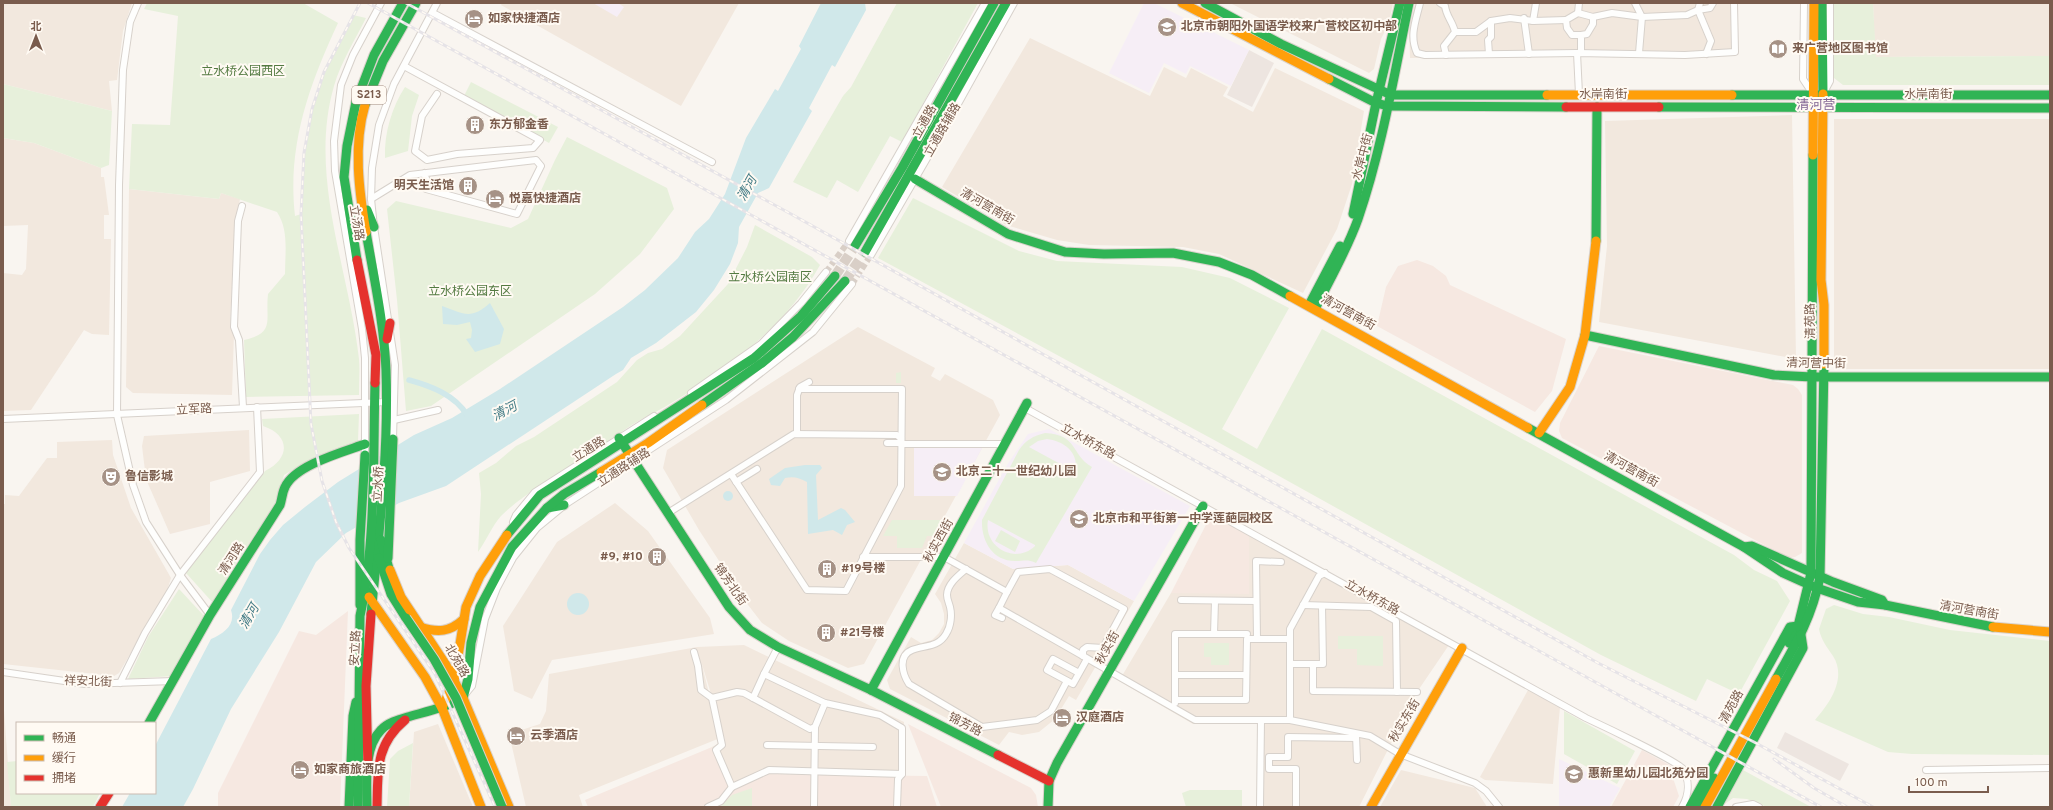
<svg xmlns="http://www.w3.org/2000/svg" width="2053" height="810" viewBox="0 0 2053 810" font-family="Overpass,'Noto Sans SC',sans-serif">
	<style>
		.residential { fill: #f2e8de }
		.commercial { fill: #f6e8e1 }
		.industrial { fill: #ede5e0 }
		.education { fill: #f6eef6 }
		.green { fill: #e7f0db; fill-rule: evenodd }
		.water { fill: #d0e8ea }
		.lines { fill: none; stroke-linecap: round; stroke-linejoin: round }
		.canal { stroke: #d0e8ea; stroke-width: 5.5 }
		.street-tunnel { stroke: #d9cfc7; stroke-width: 6; stroke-dasharray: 6 3; stroke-linecap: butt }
		.primary-tunnel { stroke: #d9cfc7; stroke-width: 10; stroke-dasharray: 10 5; stroke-linecap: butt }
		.street-casing { stroke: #d7d1cb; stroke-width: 8 }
		.fast-casing { stroke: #d9d2cb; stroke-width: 11 }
		.slow-casing { stroke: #d9d2cb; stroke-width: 11 }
		.jam-casing { stroke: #d9d2cb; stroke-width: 11 }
		.street { stroke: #fefefd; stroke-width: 6 }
		.fast { stroke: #30b455; stroke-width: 9 }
		.slow { stroke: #ff9f0a; stroke-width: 9 }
		.jam { stroke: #e5322d; stroke-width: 9 }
		.rail-casing { stroke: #e6e3e7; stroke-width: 3 }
		.rail { stroke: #fffaf3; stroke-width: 1.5; stroke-dasharray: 4.5; stroke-linecap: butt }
		.fast-bridge-casing { stroke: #dad1cc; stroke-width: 11; stroke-linecap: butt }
		.fast-bridge { stroke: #30b455; stroke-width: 9 }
		.labels { text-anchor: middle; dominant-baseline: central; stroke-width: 4; stroke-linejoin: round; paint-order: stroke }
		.shield { fill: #fffaf3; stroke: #a28b7f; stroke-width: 1 }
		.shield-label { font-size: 11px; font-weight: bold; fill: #7a5c4d }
		.poi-label { font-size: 12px; font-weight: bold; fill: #7a5c4d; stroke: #fffaf3; text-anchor: start }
		.park-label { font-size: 12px; fill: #537a41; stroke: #fffaf3 }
		.street-label { font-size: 12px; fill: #7a5c4d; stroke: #fffaf3 }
		.neighbourhood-label { font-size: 13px; fill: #846695; stroke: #fffaf3 }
		.water-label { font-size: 13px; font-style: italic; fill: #437c86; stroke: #fffaf3 }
	</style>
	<rect width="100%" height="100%" fill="#f9f5f0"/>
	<!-- residential -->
	<g class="residential">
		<path d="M3,3H132L123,31L117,80L109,81L112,111L3,84Z"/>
		<path d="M502,3H739L681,106L501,5Z"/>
		<path d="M1230,3H1393L1389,23L1381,39L1374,69L1369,73Z"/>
		<path d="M1415,3H1734V55L1410,58L1409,30Z"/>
		<path d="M1873,3H2050V56L1875,57Z"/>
		<path d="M1030,38L1150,96L1164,67L1186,78L1191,68L1228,87L1223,96L1253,112L1275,68L1364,111L1352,184L1337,229L1303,293L1219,254L1183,247L1089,245L1057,240L1006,225L942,187Z"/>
		<path d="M1792,115L1796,359L1599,322L1607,246L1605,121Z"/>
		<rect x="1834" y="119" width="216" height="250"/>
		<path d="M3,138L34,143L101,168V177H104L109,215H104V239H111L109,335L92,334L84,330L31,410L3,411V273L22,275L26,269L28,225L3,226Z"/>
		<path d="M129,189L219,199L221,193L240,199L235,223L230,324L234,333L232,395L133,393L126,387Z"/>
		<path d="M858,327L935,368L931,376L940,381L945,374L993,400L1000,415L864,664L848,668L789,641L762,623L745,601L699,530L663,468L667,450Z"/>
		<path d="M249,430L250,471L210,482V524L170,534L146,479L142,446L144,436Z"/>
		<path d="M112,440L113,455L131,508L171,578L167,591L119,673L114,676L3,664V504H5V495L19,496L47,458H57V442Z"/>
		<path d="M615,503L648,531L710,618L714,634L552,660L532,699L514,691L503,626L557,542Z"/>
		<path d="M1249,535L1451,642L1417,692L1359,807H1258V724H1193L1119,681L1171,593H1249Z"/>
		<path d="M964,543L1013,569L1068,565L1134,601L1076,700L1069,696L1055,719L1039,732L1022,735L1009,732L999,745L890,689L887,680L911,637L921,643L932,640L939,633L944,624V614L941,603L935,594Z"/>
		<path d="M744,645L904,722L905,776L769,774L729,791L712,747L725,740L701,661L720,738L579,795L583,807H526L509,734L540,724L546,711L549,674L697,647Z"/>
		<path d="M1528,690L1560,707L1553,784L1485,780L1480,777Z"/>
		<path d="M3,696L11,806L8,807H3Z"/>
		<path d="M438,724L473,807H409L414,732Z"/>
		<path d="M1401,770L1475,788L1487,807H1380Z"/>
	</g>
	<!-- commercial -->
	<g class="commercial">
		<path d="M1417,260L1433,266L1446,276L1450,285L1566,339L1552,391L1535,412L1377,326L1386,287L1398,266Z"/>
		<path d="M1599,346L1793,385L1798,389L1802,395V553L1795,557L1789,558L1562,438L1559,431L1560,423Z"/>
		<path d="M1211,515L1249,535V594L1171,593Z"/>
		<path d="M348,611L340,807H218V793L299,631L316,635Z"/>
		<path d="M908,724L1031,788L1036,795L1038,807H941Z"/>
		<path d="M712,747L730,791L769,774L927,776L937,807H588L585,800Z"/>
		<path d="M1642,750L1675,768L1672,775L1679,796L1673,807H1611Z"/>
	</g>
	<!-- industrial -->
	<g class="industrial">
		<path d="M1249,50L1274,63L1252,107L1227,95Z"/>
		<path d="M1785,732L1849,764L1840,781L1777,748Z"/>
	</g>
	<!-- education -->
	<g class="education">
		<path d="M593,3H618L624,7L617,17Z"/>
		<path d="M1144,3H1154L1249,50L1231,86L1190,66L1186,74L1164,63L1149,93L1109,73Z"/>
		<path d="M1049,429L1190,506L1134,601L1068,565L1013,569L964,543L1007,465L1028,434Z"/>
		<path d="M914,448H982L957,496H914Z"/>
		<path d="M1559,759L1620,788L1609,807H1559Z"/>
	</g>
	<!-- green -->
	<g class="green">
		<path d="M147,3H303L338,23C309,85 287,146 295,216L301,214C302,194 302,173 304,153C309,103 328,59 353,15L366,18C355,40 341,62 334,86C308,176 349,269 359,359C360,370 359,383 359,395L246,397L244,340C276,333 265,320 268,294L285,274C285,253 289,230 277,212L221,193L219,199L129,189L132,124L170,125L178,16L144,9Z"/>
		<path d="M897,3H978L902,142L890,136L858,192L837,180L827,198L793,182L843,96L851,87Z"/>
		<path d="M1834,3H1873L1876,57L2050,56V85H1843L1834,78Z"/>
		<path d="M471,82L558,127L549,143L464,96Z"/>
		<path d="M3,84L112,111L109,165L101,168L34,143L3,138Z"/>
		<path d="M405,87L419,95L412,116L408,151L385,158C384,133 392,107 405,87Z"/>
		<path d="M567,137L667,188L674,209L640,254L595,294L431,406L406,411L397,300L387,209L396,201L511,228L528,219L555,160Z"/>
		<path d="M913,198L1019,251L1057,261L1182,267L1230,278L1289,308L1222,429L1257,449L1322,329L1734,555L1754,570L1777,581L1790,601L1739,694L1707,679L1696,701L1601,655L1216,441L878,258Z"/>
		<path d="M755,225L812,257L820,265C787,325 730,367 673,402C661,410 648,415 635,423C615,435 596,451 575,464C550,480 522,495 501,516C492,526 486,541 478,552L481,494L479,473L496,463L516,446L534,437L617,382L637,360L648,353L662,349L680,336L728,284L747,247Z"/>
		<path d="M901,372V383H896V373Z"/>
		<path d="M359,414L358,441L306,462L284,475L276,503L236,563L214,604L186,573L265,471C291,458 290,435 263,426L262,419Z"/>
		<path d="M1045,433C1079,435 1070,454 1092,467L1036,563C1028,559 1024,561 1015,561C992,561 981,540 982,520L1019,450C1026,440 1033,436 1045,433ZM1047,439C1064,441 1080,453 1075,472L1029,447L1038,441ZM988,520L1035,545V546C1015,565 983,547 988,520Z"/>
		<path d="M892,520H942L933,536H927L922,548H897V536H883Z"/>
		<path d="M1001,530L1020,541L1015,552L995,541Z"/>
		<path d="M179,589L205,617L173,676L128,679L148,637Z"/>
		<path d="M1834,605L1863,614L1889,617L1950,630L2050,641V755L1912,754L1888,752L1815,720C1830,703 1847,678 1833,656C1827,647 1821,640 1819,629L1826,609Z"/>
		<path d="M1338,636H1383V666L1357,665V649H1338Z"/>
		<path d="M1204,643H1229V665H1211V657H1204Z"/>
		<path d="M1564,711L1635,751L1617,784L1564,754Z"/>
		<path d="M413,743L409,807H387L390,759L398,751Z"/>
		<path d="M17,761V793H100L93,807H8L11,806L7,762Z"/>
		<path d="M1743,770L1811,807H1767L1747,799L1733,798L1721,807Z"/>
		<path d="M752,788V807H720L732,795Z"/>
		<path d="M1190,790H1242V807H1186L1182,793Z"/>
	</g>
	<!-- water -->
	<g class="water">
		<path d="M821,3H865L866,10L835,67L832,65L809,108L812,111L769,188L758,193L739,227L738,243L730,264L714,290L696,312L656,343L631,358L623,370L616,374L446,486L399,503L346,533L316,562L279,632L231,709L193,789L183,807H122L130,793H155V746L211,639C224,633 236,625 231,610L260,554L270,540L283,525L305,507L338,482L414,435L452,418L500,389L623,307L645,290L678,258L695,232L709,219L725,194L746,138L775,89L778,91L801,49L799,46Z"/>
		<path d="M490,303L504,329L500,344L475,352L466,339L471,338L472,330L470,322L457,325L443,324L442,306C464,314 471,320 490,303Z"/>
		<path d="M805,465H820L822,468L816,475L818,520L841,508L845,510L855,522L847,525L842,535L833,530L808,534L807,482C799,478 794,476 785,478L780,486L771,485L769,479L785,468Z"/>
		<circle cx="728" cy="496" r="5"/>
		<circle cx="578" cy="604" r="11"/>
	</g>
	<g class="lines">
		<!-- canal -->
		<path class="canal" d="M409,380C431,386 455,395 467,415"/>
		<!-- street-tunnel -->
		<g class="street-tunnel">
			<path d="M826,272L849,241"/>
			<path d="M852,284L871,255"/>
		</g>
		<!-- primary-tunnel -->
		<g class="primary-tunnel">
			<path d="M835,276L855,246"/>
			<path d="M845,281L865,252"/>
		</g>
		<!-- street casing -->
		<g class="street-casing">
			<g id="street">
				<path d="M138,3L130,22L123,70L119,185L117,415L133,485L146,522L180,575L210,615"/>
				<path d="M1420,3C1416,20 1409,36 1417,53L1425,55L1577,53"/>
				<path d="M1440,3L1445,6C1446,16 1453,22 1455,32L1444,46L1446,55"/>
				<path d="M1579,3L1578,13L1593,17V24L1587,34L1581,35V53"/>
				<path d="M1635,3L1642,17L1639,53"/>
				<path d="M1700,3L1698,10L1711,41L1706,54"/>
				<path d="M1804,3L1803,79L1813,94"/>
				<path d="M433,13L712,162"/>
				<path d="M1578,13L1566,20L1567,28L1572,35H1581"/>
				<path d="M1593,17L1612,13L1642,17L1687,15L1698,10L1710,8L1713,3"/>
				<path d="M1524,18L1529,54"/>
				<path d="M1533,21L1536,3"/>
				<path d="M1455,32H1476L1491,21L1510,18L1533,21L1566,20"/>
				<path d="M1489,54L1488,40L1491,37V21"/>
				<path d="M404,66L540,140L533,148L457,154L427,160L415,151L422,116L437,94"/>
				<path d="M1579,94L1577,53L1685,55L1735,52L1734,3"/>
				<path d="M1823,94L1830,81V3"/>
				<path d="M371,199L410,175L536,160L541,166L517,214L426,189L427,181L424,173"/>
				<path d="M242,206L238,221L234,327L239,340L243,407"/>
				<path d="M849,241L985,3"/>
				<path d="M871,255L948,122L1014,3"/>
				<path d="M691,393L761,344L801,303L826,272"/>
				<path d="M1025,408L1586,718C1601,725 1677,761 1683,769C1690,781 1689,795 1682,807"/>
				<path d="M3,419L386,402"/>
				<path d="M394,420L438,410"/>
				<path d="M797,434V395L800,387L809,382"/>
				<path d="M393,439L395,365L374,227L371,199L372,168L379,125L394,84L437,3"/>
				<path d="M887,443H901"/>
				<path d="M901,444H1005"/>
				<path d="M365,455V358L362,329L335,171L334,141L341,85L353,55L381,3"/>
				<path d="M731,474L807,590L846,591L901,486L902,389H799"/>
				<path d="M736,482L757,469"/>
				<path d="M668,513L794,434L897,435L901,439"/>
				<path d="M513,522L516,515L535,492L654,416"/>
				<path d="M863,557H944L1007,592L999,608L1195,720H1290L1370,736L1400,754L1475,783L1486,791L1499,807"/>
				<path d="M966,569C959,575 947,584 947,595C947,599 949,603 950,607C952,615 951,626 946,634C938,648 924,645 912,650C897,656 903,675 909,684L982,727L1037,720L1051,711L1067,681"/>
				<path d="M1007,592L1018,572L1050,569L1124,609L1103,648L1087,647L1083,650V656"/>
				<path d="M1181,600L1256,601"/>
				<path d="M1303,605L1371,607L1396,621L1397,692"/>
				<path d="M999,608L995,615L1002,618"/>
				<path d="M1214,634L1215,601"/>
				<path d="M1257,639L1256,561L1281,562"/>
				<path d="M778,647L764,674L825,703L815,727L810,729L744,693L737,692L712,698L722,745L716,750L732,787L769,770L902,774"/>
				<path d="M694,652L698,666L701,690L712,698"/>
				<path d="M1290,664H1323L1322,606"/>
				<path d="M1313,664V691L1417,692"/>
				<path d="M3,672L85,684L173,681"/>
				<path d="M1079,673L1053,659L1047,670L1073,684L1087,659"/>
				<path d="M1175,675H1246"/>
				<path d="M120,683L145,633L180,575L260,472L257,407"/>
				<path d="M467,692L472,686L485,619L497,588L513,558L537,528L566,504L726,400L813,332L852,284"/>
				<path d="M753,698L764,674"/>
				<path d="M1175,700H1246L1247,639H1290"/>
				<path d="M825,703L880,715L902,728V774L898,779L897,807"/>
				<path d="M1175,703V634H1247"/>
				<path d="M1290,720V629L1319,576L1325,573"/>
				<path d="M1356,735L1357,760"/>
				<path d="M767,745L873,747"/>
				<path d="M1926,770L2050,768"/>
				<path d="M708,807L721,801L732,787"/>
				<path d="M814,807L815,727"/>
				<path d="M1260,807L1261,720"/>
				<path d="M1296,807V769H1269V757H1288V737L1356,738"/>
				<path d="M1736,807L1753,804L1759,807"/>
			</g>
		</g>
		<!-- fast casing -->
		<g class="fast-casing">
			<g id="fast">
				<path d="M1205,3L1281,44L1391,95H1547"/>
				<path d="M1822,3L1823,94"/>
				<path d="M1329,79L1376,103L1388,106L1566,107"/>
				<path d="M1732,95H2050"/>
				<path d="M365,105L383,61L416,3"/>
				<path d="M1659,107L2050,108"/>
				<path d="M915,179L1008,234L1065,252L1104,254L1173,253L1219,262L1252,275L1290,296"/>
				<path d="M367,210L374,227"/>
				<path d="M1353,214L1376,103L1400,3"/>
				<path d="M366,232C374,278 384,323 386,370C389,452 379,533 371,614"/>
				<path d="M1596,241L1597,107"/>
				<path d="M855,246L902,168L994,3"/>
				<path d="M865,252L1006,3"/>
				<path d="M357,260L344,177L347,146L356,102L374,55L403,3"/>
				<path d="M1309,305L1340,246"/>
				<path d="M1315,309C1330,279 1347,250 1358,219C1382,149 1394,75 1409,3"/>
				<path d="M1585,335L1774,375L1812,377H2050"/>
				<path d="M702,405L762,363L793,337L845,281"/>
				<path d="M1528,428L1744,547L1783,573L1814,587L1858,602L1885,605L1993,627"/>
				<path d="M619,438L729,607L750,630L778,647L871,690L998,755"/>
				<path d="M547,508L564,505"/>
				<path d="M507,535L540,495L754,358L801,316L835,276"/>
				<path d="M381,540L391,576"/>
				<path d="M1744,547L1752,546L1833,582L1882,600L1885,605"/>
				<path d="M379,558L391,594L406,618"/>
				<path d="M388,558L393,439"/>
				<path d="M360,605V540L365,455"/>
				<path d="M1789,643L1798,626L1811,573L1813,155"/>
				<path d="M1776,679C1796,644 1812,617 1820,577L1824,364"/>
				<path d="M871,690L1027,403"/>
				<path d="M149,723L210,615L280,505C282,499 282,493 285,487C295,465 343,452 365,444"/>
				<path d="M349,807L353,716L356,702"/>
				<path d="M358,807L360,616C376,542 373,458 375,383"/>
				<path d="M367,807C367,784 363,748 381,730C388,722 401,719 411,716C429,711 447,707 463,698L468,679L471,643L480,607L512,547L547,508L564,494L601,472"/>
				<path d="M1048,807L1049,781L1057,763L1203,506"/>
				<path d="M1690,807L1790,627L1798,626"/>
				<path d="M1698,807L1714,778"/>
				<path d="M1717,807L1803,648L1801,635"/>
			</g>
		</g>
		<!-- slow casing -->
		<g class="slow-casing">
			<g id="slow">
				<path d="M1182,3L1329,79"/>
				<path d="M1823,94L1821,280L1824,305V364"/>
				<path d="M1547,95H1732"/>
				<path d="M365,105C353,145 359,191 366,232"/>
				<path d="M1813,155L1814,3"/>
				<path d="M1290,296L1528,428"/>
				<path d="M1539,433L1570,387L1585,335L1596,241"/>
				<path d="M601,472L648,443L702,405"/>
				<path d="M390,570L401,597L446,665L463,698L509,807"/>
				<path d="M369,597L425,677L442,708L481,807"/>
				<path d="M420,627C438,633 450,632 464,619"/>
				<path d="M1993,627L2050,632"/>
				<path d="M442,708L454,681L466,607L480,576L507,535"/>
				<path d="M1371,807L1462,648"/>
				<path d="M1705,807L1776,679"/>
			</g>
		</g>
		<!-- jam casing -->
		<g class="jam-casing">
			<g id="jam">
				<path d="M1566,107H1659"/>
				<path d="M357,260L376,355L375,383"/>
				<path d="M387,339L390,323"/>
				<path d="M998,755L1049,781"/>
				<path d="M368,768L366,686L371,614"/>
				<path d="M100,807L109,793"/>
				<path d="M377,807C378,771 375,745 405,720"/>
			</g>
		</g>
		<!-- street -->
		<use href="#street" class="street"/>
		<!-- fast -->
		<use href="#fast" class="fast"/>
		<!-- slow -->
		<use href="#slow" class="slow"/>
		<!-- jam -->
		<use href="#jam" class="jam"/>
		<!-- rail casing -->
		<g class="rail-casing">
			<g id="rail">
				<path d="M360,3L324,72L312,109L304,153L301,214L311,424L322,481L336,522L349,548L435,674L495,807"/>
				<path d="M368,3L1821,807"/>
				<path d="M406,3L791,214L1598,663L1754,742L1873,807"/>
				<path d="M1774,759L1814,788L1847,807"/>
			</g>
		</g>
		<!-- rail -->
		<use href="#rail" class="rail"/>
		<!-- fast-bridge casing -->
		<g class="fast-bridge-casing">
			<path id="fast-bridge" d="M406,618L434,659L456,698L502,807"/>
		</g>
		<!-- fast-bridge -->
		<use href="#fast-bridge" class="fast-bridge"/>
	</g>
	<!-- icons -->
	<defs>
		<g id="hotel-disc" transform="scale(1)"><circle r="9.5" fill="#a69286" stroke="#fffaf3"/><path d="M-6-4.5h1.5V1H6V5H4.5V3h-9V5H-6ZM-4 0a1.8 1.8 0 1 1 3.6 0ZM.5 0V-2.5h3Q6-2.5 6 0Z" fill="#fff"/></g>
		<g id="school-disc" transform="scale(1)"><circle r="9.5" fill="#a69286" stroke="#fffaf3"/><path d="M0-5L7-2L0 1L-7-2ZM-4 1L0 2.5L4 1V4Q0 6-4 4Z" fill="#fff"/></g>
		<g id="library-disc" transform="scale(1)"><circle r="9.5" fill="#a69286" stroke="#fffaf3"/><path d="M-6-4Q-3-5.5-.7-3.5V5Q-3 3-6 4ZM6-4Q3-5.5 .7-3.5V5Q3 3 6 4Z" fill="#fff"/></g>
		<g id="building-disc" transform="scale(1)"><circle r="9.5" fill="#a69286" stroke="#fffaf3"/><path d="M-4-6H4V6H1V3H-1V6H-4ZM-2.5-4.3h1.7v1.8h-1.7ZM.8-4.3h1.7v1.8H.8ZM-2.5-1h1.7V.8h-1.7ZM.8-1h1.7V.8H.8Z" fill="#fff"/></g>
		<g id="theatre-disc" transform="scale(1)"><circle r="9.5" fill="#a69286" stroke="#fffaf3"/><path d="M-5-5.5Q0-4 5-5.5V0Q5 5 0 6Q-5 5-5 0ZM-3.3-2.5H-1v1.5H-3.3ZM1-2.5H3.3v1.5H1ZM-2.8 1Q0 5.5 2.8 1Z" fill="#fff"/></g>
	</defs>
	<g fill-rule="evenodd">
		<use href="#hotel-disc" x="474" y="19"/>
		<use href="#school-disc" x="1167" y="27"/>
		<use href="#library-disc" x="1778" y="49"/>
		<use href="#building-disc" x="475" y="125"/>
		<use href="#building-disc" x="468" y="186"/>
		<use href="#hotel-disc" x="495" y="199"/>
		<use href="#school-disc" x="942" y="472"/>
		<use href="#theatre-disc" x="111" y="477"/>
		<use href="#school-disc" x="1079" y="519"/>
		<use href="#building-disc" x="657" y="557"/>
		<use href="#building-disc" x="827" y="569"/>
		<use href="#building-disc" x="826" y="633"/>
		<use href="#hotel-disc" x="1062" y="718"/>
		<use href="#hotel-disc" x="516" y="736"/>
		<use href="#hotel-disc" x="300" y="770"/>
		<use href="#school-disc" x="1574" y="774"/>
	</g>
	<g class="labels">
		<!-- shield labels -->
		<rect class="shield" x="352" y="86" width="34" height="18" rx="3"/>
		<g class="shield-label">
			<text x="369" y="95">S213</text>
		</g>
		<!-- poi labels -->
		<g class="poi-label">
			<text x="488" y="19">如家快捷酒店</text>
			<text x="1181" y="27">北京市朝阳外国语学校来广营校区初中部</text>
			<text x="1792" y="49">来广营地区图书馆</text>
			<text x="489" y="125">东方郁金香</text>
			<text x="454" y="186" text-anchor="end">明天生活馆</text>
			<text x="509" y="199">悦嘉快捷酒店</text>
			<text x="956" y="472">北京二十一世纪幼儿园</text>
			<text x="125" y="477">鲁信影城</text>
			<text x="1093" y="519">北京市和平街第一中学莲葩园校区</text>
			<text x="643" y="557" text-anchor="end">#9, #10</text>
			<text x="841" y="569">#19号楼</text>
			<text x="840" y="633">#21号楼</text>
			<text x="1076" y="718">汉庭酒店</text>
			<text x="530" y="736">云季酒店</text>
			<text x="314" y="770">如家商旅酒店</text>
			<text x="1588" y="774">惠新里幼儿园北苑分园</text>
		</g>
		<!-- park labels -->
		<g class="park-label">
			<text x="243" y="72">立水桥公园西区</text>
			<text x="770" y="278">立水桥公园南区</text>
			<text x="470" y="292">立水桥公园东区</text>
		</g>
		<!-- street labels -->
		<g class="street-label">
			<text x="1603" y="95">水岸南街</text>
			<text x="1928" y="95">水岸南街</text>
			<text transform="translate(925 122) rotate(-61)">立通路</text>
			<text transform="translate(943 130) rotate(-60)">立通路辅路</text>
			<text transform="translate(1363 157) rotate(-75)">水岸中街</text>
			<text transform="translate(987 207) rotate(30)">清河营南街</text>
			<text transform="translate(356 223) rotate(80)">立汤路</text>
			<text transform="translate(1348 313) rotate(29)">清河营南街</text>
			<text transform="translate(1811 321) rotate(-91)">清苑路</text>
			<text transform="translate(1816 364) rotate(1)">清河营中街</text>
			<text transform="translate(194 410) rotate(-3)">立军路</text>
			<text transform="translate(1088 442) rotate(29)">立水桥东路</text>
			<text transform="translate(589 450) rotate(-32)">立通路</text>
			<text transform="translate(624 468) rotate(-33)">立通路辅路</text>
			<text transform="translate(1631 470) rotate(29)">清河营南街</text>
			<text transform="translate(379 484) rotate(-87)">立水桥</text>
			<text transform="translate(939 541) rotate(-61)">秋实西街</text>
			<text transform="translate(232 559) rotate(-57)">清河路</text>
			<text transform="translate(730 585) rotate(55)">锦芳北街</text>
			<text transform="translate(1372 598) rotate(29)">立水桥东路</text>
			<text transform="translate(1969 611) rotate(10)">清河营南街</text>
			<text transform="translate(356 648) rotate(-87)">安立路</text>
			<text transform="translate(1108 648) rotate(-61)">秋实街</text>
			<text transform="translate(456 661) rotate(60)">北苑路</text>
			<text transform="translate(88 682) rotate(2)">祥安北街</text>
			<text transform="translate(1732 707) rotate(-61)">清苑路</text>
			<text transform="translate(1405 721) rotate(-59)">秋实东街</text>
			<text transform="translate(965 725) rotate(27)">锦芳路</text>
		</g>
		<!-- neighbourhood labels -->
		<g class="neighbourhood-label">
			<text x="1816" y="106">清河营</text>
		</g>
		<!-- water labels -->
		<g class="water-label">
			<text transform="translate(748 189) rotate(-61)">清河</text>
			<text transform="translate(505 412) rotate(-28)">清河</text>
			<text transform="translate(250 617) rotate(-60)">清河</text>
		</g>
	</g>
	<!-- border -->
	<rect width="2053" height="810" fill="none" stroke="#7a5c4d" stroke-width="8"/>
	<!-- legend -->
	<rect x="16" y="722" width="140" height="72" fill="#fffaf3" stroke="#cabbb1"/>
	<rect x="24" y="735" width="20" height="6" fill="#30b455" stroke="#cabbb1"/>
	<text x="52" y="742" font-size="12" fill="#7a5c4d">畅通</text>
	<rect x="24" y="755" width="20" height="6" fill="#ff9f0a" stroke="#cabbb1"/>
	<text x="52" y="762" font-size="12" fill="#7a5c4d">缓行</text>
	<rect x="24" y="775" width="20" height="6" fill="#e5322d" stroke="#cabbb1"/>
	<text x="52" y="782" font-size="12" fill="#7a5c4d">拥堵</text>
	<!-- north arrow -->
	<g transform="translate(36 36)" stroke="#fffaf3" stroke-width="3" paint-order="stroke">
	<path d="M0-3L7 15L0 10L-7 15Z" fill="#7a5c4d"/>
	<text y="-6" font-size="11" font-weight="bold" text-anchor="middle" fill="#7a5c4d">北</text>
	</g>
	<!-- scale -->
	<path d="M1909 786v6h79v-6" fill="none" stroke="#7a5c4d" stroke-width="2"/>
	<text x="1915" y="786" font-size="12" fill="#7a5c4d" stroke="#fffaf3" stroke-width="3" paint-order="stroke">100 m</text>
</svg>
